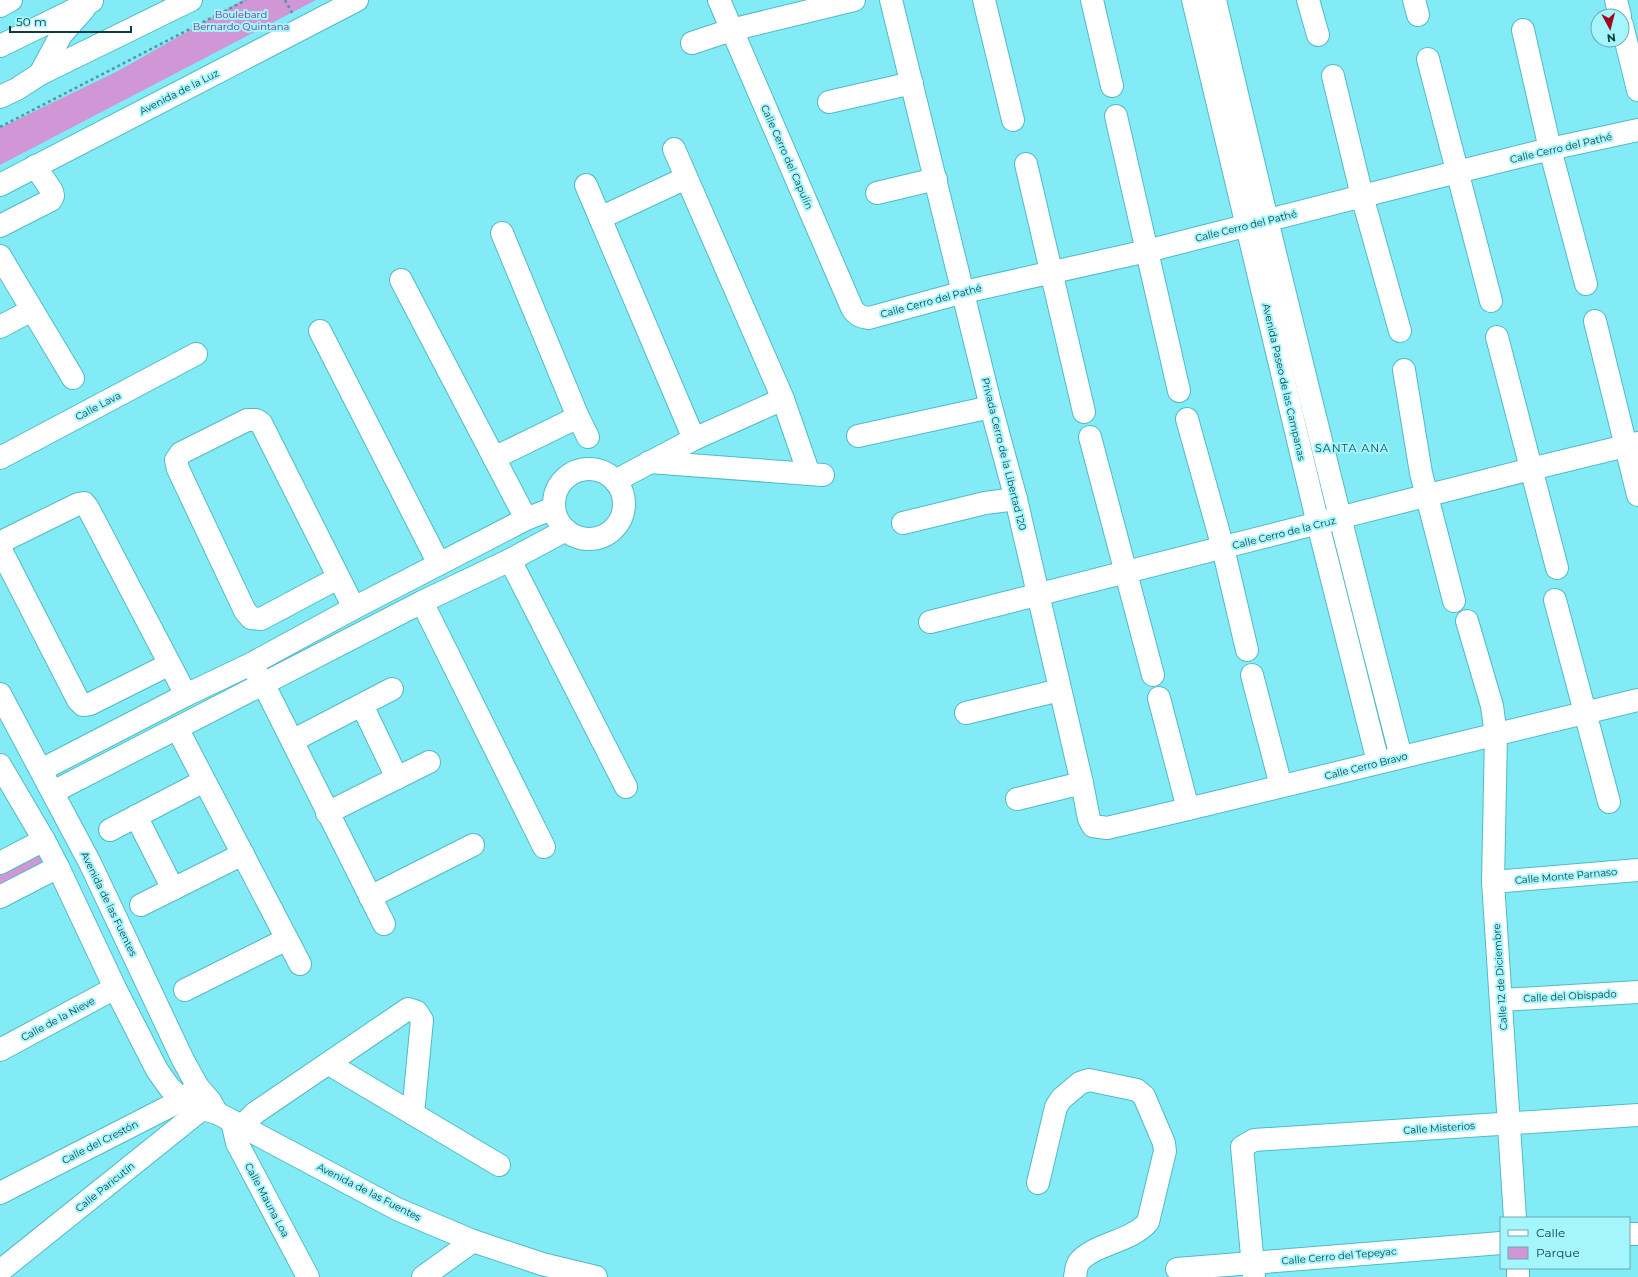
<svg xmlns="http://www.w3.org/2000/svg" width="1638" height="1277" viewBox="0 0 1638 1277" font-family="Montserrat,sans-serif">
	<style>
		.green { fill: #d196d6 }
		.lines { fill: none; stroke-linecap: round; stroke-linejoin: round }
		.minor-casing { stroke: #50bbc6; stroke-width: 24 }
		.major-casing { stroke: #50bbc6; stroke-width: 24 }
		.path { stroke: #4c9aa2; stroke-width: 2.5; stroke-dasharray: 3 3; stroke-linecap: butt }
		.minor { stroke: #fff; stroke-width: 22 }
		.major { stroke: #fff; stroke-width: 22 }
		.labels { text-anchor: middle; dominant-baseline: central; stroke-width: 4; stroke-linejoin: round; paint-order: stroke }
		.park-label { font-size: 10px; fill: #793280; stroke: #a5f5fd }
		.street-label { font-size: 10px; fill: #0c3c40; stroke: #a5f5fd }
		.neighbourhood-label { font-size: 11px; letter-spacing: 1px; fill: #104c52; stroke: #a5f5fd }
	</style>
	<rect width="100%" height="100%" fill="#83ebf6"/>
	<!-- green -->
	<g class="green">
		<path d="M243,0H316L0,165V128L118,71Z"/>
		<path d="M39,848L48,868L0,893V868Z"/>
	</g>
	<g class="lines">
		<!-- minor casing -->
		<g class="minor-casing">
			<g id="minor">
				<path d="M719,0L852,308C856,315 861,317 869,318L964,292L1147,251L1457,172L1550,149L1638,130"/>
				<path d="M891,0L991,407L1016,499L1082,783L1089,819L1093,826L1107,828L1188,809L1638,700"/>
				<path d="M984,0L1013,120"/>
				<path d="M1092,0L1112,86"/>
				<path d="M1193,0L1318,524L1378,762"/>
				<path d="M1215,0C1274,253 1336,505 1401,757"/>
				<path d="M1308,0L1318,35"/>
				<path d="M1414,0L1418,15"/>
				<path d="M1616,0L1620,16"/>
				<path d="M0,6L11,0"/>
				<path d="M1622,25L1638,90"/>
				<path d="M1523,30L1550,149L1586,284"/>
				<path d="M692,43L731,30L854,0"/>
				<path d="M0,46L92,1"/>
				<path d="M1428,59L1491,301"/>
				<path d="M40,74L61,35L84,9"/>
				<path d="M1333,76L1362,196L1400,331"/>
				<path d="M829,102L912,83"/>
				<path d="M1116,116L1179,391"/>
				<path d="M674,149L783,399L809,474"/>
				<path d="M1026,164L1084,412"/>
				<path d="M586,185L694,439"/>
				<path d="M877,193L936,179"/>
				<path d="M600,218L686,178"/>
				<path d="M0,226L51,200L53,196L52,191L35,166"/>
				<path d="M502,233L578,417L588,437"/>
				<path d="M0,256L73,378"/>
				<path d="M401,280L526,519"/>
				<path d="M1595,321L1638,495"/>
				<path d="M0,327L32,310"/>
				<path d="M320,331L439,564"/>
				<path d="M1497,337L1557,568"/>
				<path d="M1404,370L1421,473L1454,601"/>
				<path d="M1187,419L1223,548L1247,650"/>
				<path d="M858,436L991,407"/>
				<path d="M1090,437L1153,675"/>
				<path d="M0,458L196,354"/>
				<path d="M494,458L578,417"/>
				<path d="M649,462L823,475"/>
				<circle cx="589" cy="504" r="35"/>
				<path d="M615,481L694,439L783,399"/>
				<path d="M903,523L985,503L1016,499"/>
				<path d="M510,560L626,787"/>
				<path d="M338,578L261,619L251,618L245,611L178,469L176,460L181,453L247,420H256L261,423L354,608"/>
				<path d="M1555,600L1609,802"/>
				<path d="M422,602L544,847"/>
				<path d="M1467,621L1492,706L1496,735L1493,882L1515,1218"/>
				<path d="M930,622L1531,469L1638,443"/>
				<path d="M170,664L90,704L83,705L78,700L2,552L1,546L5,540L78,504L84,503L88,508L186,695"/>
				<path d="M256,672L269,695L384,924"/>
				<path d="M1252,675L1281,786"/>
				<path d="M1159,698L1188,809"/>
				<path d="M362,705L397,778"/>
				<path d="M966,713L1060,690"/>
				<path d="M177,728L300,964"/>
				<path d="M292,741L392,689"/>
				<path d="M41,770L186,695L251,664L354,608L526,519L554,508"/>
				<path d="M53,792L422,602L510,560L566,530"/>
				<path d="M1017,799L1082,783"/>
				<path d="M327,813L429,762"/>
				<path d="M136,816L173,889"/>
				<path d="M110,830L204,781"/>
				<path d="M0,863L44,840"/>
				<path d="M1493,882L1638,870"/>
				<path d="M0,897L58,867"/>
				<path d="M370,897L473,845"/>
				<path d="M141,905L243,854"/>
				<path d="M185,990L287,939"/>
				<path d="M1501,1000L1638,992"/>
				<path d="M0,1050L115,988"/>
				<path d="M329,1064L499,1165"/>
				<path d="M232,1121L237,1143L308,1277"/>
				<path d="M242,1126L255,1113L408,1009L417,1012L422,1020L413,1114"/>
				<path d="M1038,1183L1056,1107L1061,1099L1080,1083L1089,1080L1137,1090L1144,1096L1164,1143L1165,1151L1148,1222C1131,1242 1093,1244 1079,1262C1076,1266 1076,1272 1075,1277"/>
				<path d="M0,1193L182,1100L196,1088"/>
				<path d="M1629,1234H1638"/>
				<path d="M1518,1268V1277"/>
				<path d="M1177,1269L1501,1243"/>
				<path d="M0,1271L202,1109L210,1101"/>
				<path d="M423,1277L473,1241"/>
				<path d="M1254,1277L1242,1147L1254,1140L1638,1115"/>
			</g>
		</g>
		<!-- major casing -->
		<g class="major-casing">
			<g id="major">
				<path d="M0,97L17,89L40,74L191,0"/>
				<path d="M0,185L357,0"/>
				<path d="M0,694L90,863L183,1060L198,1087L210,1101L217,1113"/>
				<path d="M0,765L44,840L58,867L115,988L157,1070L169,1087L182,1100L202,1109L217,1113L397,1209L473,1241L542,1264L596,1277"/>
			</g>
		</g>
		<!-- path -->
		<g class="path">
			<path d="M285,0L292,13"/>
			<path d="M0,127L246,0"/>
		</g>
		<!-- minor -->
		<use href="#minor" class="minor"/>
		<!-- major -->
		<use href="#major" class="major"/>
	</g>
	<g class="labels">
		<!-- park labels -->
		<g class="park-label">
			<text x="241" y="14">Boulebard<tspan x="241" dy="12">Bernardo Quintana</tspan></text>
		</g>
		<!-- street labels -->
		<g class="street-label">
			<text transform="translate(179 92) rotate(-27)">Avenida de la Luz</text>
			<text transform="translate(1561 148) rotate(-13)">Calle Cerro del Pathé</text>
			<text transform="translate(787 157) rotate(66)">Calle Cerro del Capulín</text>
			<text transform="translate(1246 226) rotate(-14)">Calle Cerro del Pathé</text>
			<text transform="translate(931 301) rotate(-15)">Calle Cerro del Pathé</text>
			<text transform="translate(1284 382) rotate(77)">Avenida Paseo de las Campanas</text>
			<text transform="translate(98 406) rotate(-28)">Calle Lava</text>
			<text transform="translate(1004 454) rotate(76)">Privada Cerro de la Libertad 120</text>
			<text transform="translate(1284 533) rotate(-14)">Calle Cerro de la Cruz</text>
			<text transform="translate(1366 766) rotate(-14)">Calle Cerro Bravo</text>
			<text transform="translate(1566 876) rotate(-5)">Calle Monte Parnaso</text>
			<text transform="translate(109 904) rotate(64)">Avenida de las Fuentes</text>
			<text transform="translate(1500 977) rotate(-94)">Calle 12 de Diciembre</text>
			<text transform="translate(1570 996) rotate(-3)">Calle del Obispado</text>
			<text transform="translate(58 1019) rotate(-28)">Calle de la Nieve</text>
			<text transform="translate(1439 1128) rotate(-4)">Calle Misterios</text>
			<text transform="translate(100 1142) rotate(-27)">Calle del Crestón</text>
			<text transform="translate(105 1187) rotate(-39)">Calle Paricutín</text>
			<text transform="translate(369 1192) rotate(27)">Avenida de las Fuentes</text>
			<text transform="translate(267 1200) rotate(62)">Calle Mauna Loa</text>
			<text transform="translate(1339 1256) rotate(-5)">Calle Cerro del Tepeyac</text>
		</g>
		<!-- neighbourhood labels -->
		<g class="neighbourhood-label">
			<text x="1352" y="448">SANTA ANA</text>
		</g>
	</g>
	<!-- legend -->
	<rect x="1500" y="1217" width="130" height="52" fill="#a5f5fd" stroke="#68abb1"/>
	<rect x="1508" y="1230" width="20" height="6" fill="#ffffff" stroke="#68abb1"/>
	<text x="1536" y="1237" font-size="12" fill="#0c3c40">Calle</text>
	<rect x="1508" y="1247" width="20" height="12" fill="#d196d6" stroke="#68abb1"/>
	<text x="1536" y="1257" font-size="12" fill="#0c3c40">Parque</text>
	<!-- north arrow -->
	<g transform="translate(1610 28) rotate(173)"><circle r="19" fill="#a5f5fd" stroke="#68abb1"/>
	<path d="M0-3L7 15L0 10L-7 15Z" fill="#a3071d"/>
	<text y="-6" font-size="11" font-weight="bold" text-anchor="middle" fill="#0c3c40">N</text>
	</g>
	<!-- scale -->
	<path d="M10 26v6h121v-6" fill="none" stroke="#0c3c40" stroke-width="2"/>
	<text x="16" y="26" font-size="12" fill="#0c3c40" stroke="#a5f5fd" stroke-width="3" paint-order="stroke">50 m</text>
</svg>
